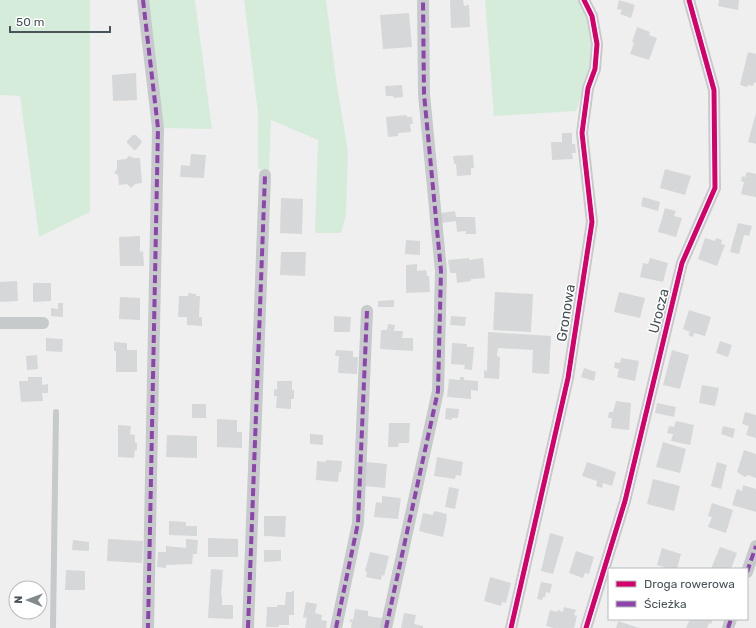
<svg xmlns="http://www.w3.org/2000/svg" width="756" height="628" viewBox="0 0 756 628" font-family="Rubik,sans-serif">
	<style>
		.green { fill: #d6ecda }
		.building { fill: #d5d7d8 }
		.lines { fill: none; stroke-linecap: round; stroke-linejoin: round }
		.lane { stroke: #c7caca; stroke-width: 6 }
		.street { stroke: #c7caca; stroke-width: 12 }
		.quiet { stroke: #8e44ad; stroke-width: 4; stroke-dasharray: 8 4; stroke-linecap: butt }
		.cycleway-casing { stroke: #fff; stroke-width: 8 }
		.cycleway { stroke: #d6006c; stroke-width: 5 }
		.labels { text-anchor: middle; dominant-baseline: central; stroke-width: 3; stroke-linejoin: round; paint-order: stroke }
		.street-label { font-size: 14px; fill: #485459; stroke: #fff }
	</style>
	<rect width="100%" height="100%" fill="#efefef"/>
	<!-- green -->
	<g class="green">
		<path d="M0,0H90V212L39,237L20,96L0,95Z"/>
		<path d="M147,0H195L212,129L163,128Z"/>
		<path d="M244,0H326L336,79L348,151L346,215L341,233H315L318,140L271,120L269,170L258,169V113Z"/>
		<path d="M485,0H578L588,17L592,47L591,67L576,111L494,116Z"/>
	</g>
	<!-- building -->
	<g class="building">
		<path d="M450,0H463L464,6L469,5L470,27L451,28Z"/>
		<path d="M619,0L635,5L631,18L620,14L622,10L617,9Z"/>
		<path d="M719,0H739L738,10L718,6Z"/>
		<path d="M409,13L412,47L383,49L380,15Z"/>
		<path d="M637,27L650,32L649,35L657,38L649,60L630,54L634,43L632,42Z"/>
		<path d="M748,52L756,54V83H754L753,86L748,85L747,87L740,85Z"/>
		<path d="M136,73L137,100L113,101L112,75Z"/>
		<path d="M402,85L403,97L394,98L393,96H386L385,86Z"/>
		<path d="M756,113V144L748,142Z"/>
		<path d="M407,115V117H412L413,124H410L411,132L398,133V136L388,137L386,117Z"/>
		<path d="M562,133H572V144H575L576,153H572L573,159L552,160L551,142H562Z"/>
		<path d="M133,135H136L142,142L136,150H134L127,143V141Z"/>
		<path d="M191,154L206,155L204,178L180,177L181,165L190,166Z"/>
		<path d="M473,155L474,168H471V175L457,176L456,164H454L453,156Z"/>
		<path d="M129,156L134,158H140L142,183L135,184L131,188L127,184L119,185L118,175L114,173L117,169V160L126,159Z"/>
		<path d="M665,169L691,176L685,195L660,188Z"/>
		<path d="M747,172L756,174V197L741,194L744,182L741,181L742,176L745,177Z"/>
		<path d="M643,197L660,202L658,211L641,206Z"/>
		<path d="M281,198L303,199L302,234L280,233Z"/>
		<path d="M665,208L676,211L674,216L682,218L676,237L658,232Z"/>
		<path d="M455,211L456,217H475L476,234H466V231L457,232L456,221L442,223L441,213Z"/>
		<path d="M738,223L752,226L749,236L744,235L739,254L730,252Z"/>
		<path d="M140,236V252L143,251L144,266H120L119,237Z"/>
		<path d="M705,238L715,241L716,238L722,240L721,244L725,245L717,266L698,259Z"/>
		<path d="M406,240L420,241V255L405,254Z"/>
		<path d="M281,252H306L305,276L280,275Z"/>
		<path d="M469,258V260L483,258L485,278L471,279V281L457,283L456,273H450L448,260Z"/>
		<path d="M650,258L668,263L663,282L640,277L643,263L648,264Z"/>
		<path d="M417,264V271L426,270L427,276H429L430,292L406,293V265Z"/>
		<path d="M17,281L18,301L0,302V282Z"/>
		<path d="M33,283H51V301L33,302Z"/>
		<path d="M495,292L533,294L531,332L493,330Z"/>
		<path d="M619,292L645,298L640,318L614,312Z"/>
		<path d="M188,293L196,294V296H200L199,317H202V326L187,325V317H178L179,296H188Z"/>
		<path d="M120,297L140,298V320L119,319Z"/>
		<path d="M394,300V307H378V301Z"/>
		<path d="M58,303H63V317L51,316V308L58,309Z"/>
		<path d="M689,310L711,317L705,336L694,333L693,337L688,335L690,332L683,329Z"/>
		<path d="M334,316L351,317L350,332H334Z"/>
		<path d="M451,316L466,317L465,326L450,325Z"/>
		<path d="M388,324L395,325L394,331H403L402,338H413V351L380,349L381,330H387Z"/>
		<path d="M488,332L551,336L549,374L532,373L533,350L498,348L497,356L500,357L499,379L484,378V370L487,371Z"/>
		<path d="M46,338L63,339L62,352L46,351Z"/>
		<path d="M720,341L732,345L728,357L716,353Z"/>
		<path d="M114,342L127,343V350H137V372H116V351H114Z"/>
		<path d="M452,343L467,344V347H474L472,370L464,369L465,365L451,364Z"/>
		<path d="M336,350L353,351V357H358L357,374L338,373L339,356H335Z"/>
		<path d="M672,350L689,355L680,389L663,385Z"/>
		<path d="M37,355L38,369L27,370L26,356Z"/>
		<path d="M621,358L639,361L635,381L617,377L619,369L614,368L615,362L620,363Z"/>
		<path d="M584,368L596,372L594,381L581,377Z"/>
		<path d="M28,377H42V385L48,384V393H42L43,401L21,402L19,381H28Z"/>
		<path d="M460,377H464V380L478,381V391L471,390V399L447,397L449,379L460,380Z"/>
		<path d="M277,381H292V390H294V399H291V409L276,408L277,396H274V389L277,390Z"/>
		<path d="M702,385L719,388L715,406L699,403Z"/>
		<path d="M616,401L631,403L629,430L611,428L612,418H608L609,412H613Z"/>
		<path d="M657,403L676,407L674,417L655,413Z"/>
		<rect x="192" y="404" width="14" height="14"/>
		<path d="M446,408L459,409L458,418H452V420L445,419Z"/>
		<path d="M745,412L756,415V438L746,435L749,426L742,424Z"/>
		<path d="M217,419L237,420V432H242V448L217,447Z"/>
		<path d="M676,421L694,425L690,445L671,441L673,434L667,433L669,426L674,427Z"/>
		<path d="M389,423H410L409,443H399L398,447H388Z"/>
		<path d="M118,425L131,426L130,434L135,435V443H137V450H135L134,458L118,457Z"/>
		<path d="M723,426L735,429L733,438L721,434Z"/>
		<path d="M310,434L323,435V445L310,444Z"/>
		<path d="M167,435L197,436V458L166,457Z"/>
		<path d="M663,442L686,449L680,473L656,467Z"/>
		<path d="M744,450L756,454V478L748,475L745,477L737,472Z"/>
		<path d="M437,457L463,462L461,476L456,475L455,479L434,476Z"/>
		<path d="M326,460L342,461L341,472H339L338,482L316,480L317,461L326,462Z"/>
		<path d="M366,462L387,464L385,488L364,486Z"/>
		<path d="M587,462L616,472L612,486L603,483L602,488L596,486L597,481L582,476Z"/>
		<path d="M717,462L727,465L721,489L711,486Z"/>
		<path d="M653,479L680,486L674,511L647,504Z"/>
		<path d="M743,485L756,489V512L732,505L737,489L742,491Z"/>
		<path d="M449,487L459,489L455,509L445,507Z"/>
		<path d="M382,496L401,498L398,519L374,517L376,502L382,503Z"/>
		<path d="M712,503L733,510L726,533L708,527L712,517L708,516Z"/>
		<path d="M434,511L447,514L446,518H447L443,537L419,531L423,513L433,515Z"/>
		<path d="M264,516H286L285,537L264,536Z"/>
		<path d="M169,521L186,522V526H197V536L169,535Z"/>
		<path d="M550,533L564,537L553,574L541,571Z"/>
		<path d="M208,538L238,539V557H208Z"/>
		<path d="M108,539L143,541L142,563L107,561Z"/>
		<path d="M186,539L198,540L197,554H193L192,564L166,565V568L157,567L158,552H166V546L186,548Z"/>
		<path d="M73,540L89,542V551L72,550Z"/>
		<path d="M720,547L737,553L731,569H711Z"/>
		<path d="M662,548L681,554L677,569H669L657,565Z"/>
		<path d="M264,550H281V561L264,562Z"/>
		<path d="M576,551L594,557L589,574L585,573L583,578L569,573Z"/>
		<path d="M370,552L389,556L384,576L382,575L381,580L366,577L367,572L365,571Z"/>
		<path d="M211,569L223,570L221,595H222V605H233V619L208,618Z"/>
		<path d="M66,570L85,571V590H65Z"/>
		<path d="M490,577L511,583L506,603L502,602L501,606L484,601Z"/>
		<path d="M541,582L552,584L550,593L546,592L545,597H543L542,600L537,599Z"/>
		<path d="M292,591H294V615H289V625H279V627H266L267,607H277V605H285L286,592H292Z"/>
		<path d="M306,602L317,604L315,613L322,615L321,620L327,621L326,628H305L307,618L303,617Z"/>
		<path d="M564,607L576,610L574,615L577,616L574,628H554L546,626L550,610L557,612L558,610L563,612Z"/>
		<path d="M355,609L368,611V616L386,619L384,628H351L352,622H350V619L353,620Z"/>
		<path d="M404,613L416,615L414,624L423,626V628H401Z"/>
		<path d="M690,619H713L711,624L709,623L707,628H686Z"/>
		<path d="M618,621L639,628H616Z"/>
	</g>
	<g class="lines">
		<!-- lane -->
		<path class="lane" d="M53,628L56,412"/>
		<!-- street -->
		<g class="street">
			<path d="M143,0L158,128L148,628"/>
			<path d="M0,323H43"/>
			<path d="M747,572L756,546"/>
			<path d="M248,628L265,175"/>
			<path d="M336,628L358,523L367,311"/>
			<path d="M386,628L438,391L441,271L424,94L423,0"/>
			<path d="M511,628L568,378L592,222L582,133L588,88L595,69L597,44L592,16L584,0"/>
			<path d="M586,628L625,501L682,263L715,188L714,90L689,0"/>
			<path d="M728,628L731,619"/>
		</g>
		<!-- quiet -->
		<g class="quiet">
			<path d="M143,0L158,128L148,628"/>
			<path d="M747,572L756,546"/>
			<path d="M248,628L265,175"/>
			<path d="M336,628L358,523L367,311"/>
			<path d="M386,628L438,391L441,271L424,94L423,0"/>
			<path d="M728,628L731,619"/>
		</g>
		<!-- cycleway casing -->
		<g class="cycleway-casing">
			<g id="cycleway">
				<path d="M511,628L568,378L592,222L582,133L588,88L595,69L597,44L592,16L584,0"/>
				<path d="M586,628L625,501L682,263L715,188L714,90L689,0"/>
			</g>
		</g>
		<!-- cycleway -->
		<use href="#cycleway" class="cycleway"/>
	</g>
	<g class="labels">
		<!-- street labels -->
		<g class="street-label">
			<text transform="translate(659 311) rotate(-76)">Urocza</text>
			<text transform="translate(566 313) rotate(-81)">Gronowa</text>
		</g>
	</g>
	<!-- legend -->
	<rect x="608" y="568" width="140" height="52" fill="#ffffff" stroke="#b6bbbd"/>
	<rect x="616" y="581" width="20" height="6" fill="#d6006c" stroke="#b6bbbd"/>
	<text x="644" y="588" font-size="12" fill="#485459">Droga rowerowa</text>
	<rect x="616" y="601" width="20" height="6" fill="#8e44ad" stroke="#b6bbbd"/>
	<text x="644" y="608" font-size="12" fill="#485459">Ścieżka</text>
	<!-- north arrow -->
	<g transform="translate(28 600) rotate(271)"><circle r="19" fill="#ffffff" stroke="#b6bbbd"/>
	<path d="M0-3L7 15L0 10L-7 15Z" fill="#828a8e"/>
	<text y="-6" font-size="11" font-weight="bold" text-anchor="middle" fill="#485459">N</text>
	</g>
	<!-- scale -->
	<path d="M10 26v6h100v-6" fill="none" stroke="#485459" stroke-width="2"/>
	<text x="16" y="26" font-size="12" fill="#485459" stroke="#ffffff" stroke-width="3" paint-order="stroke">50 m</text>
</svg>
